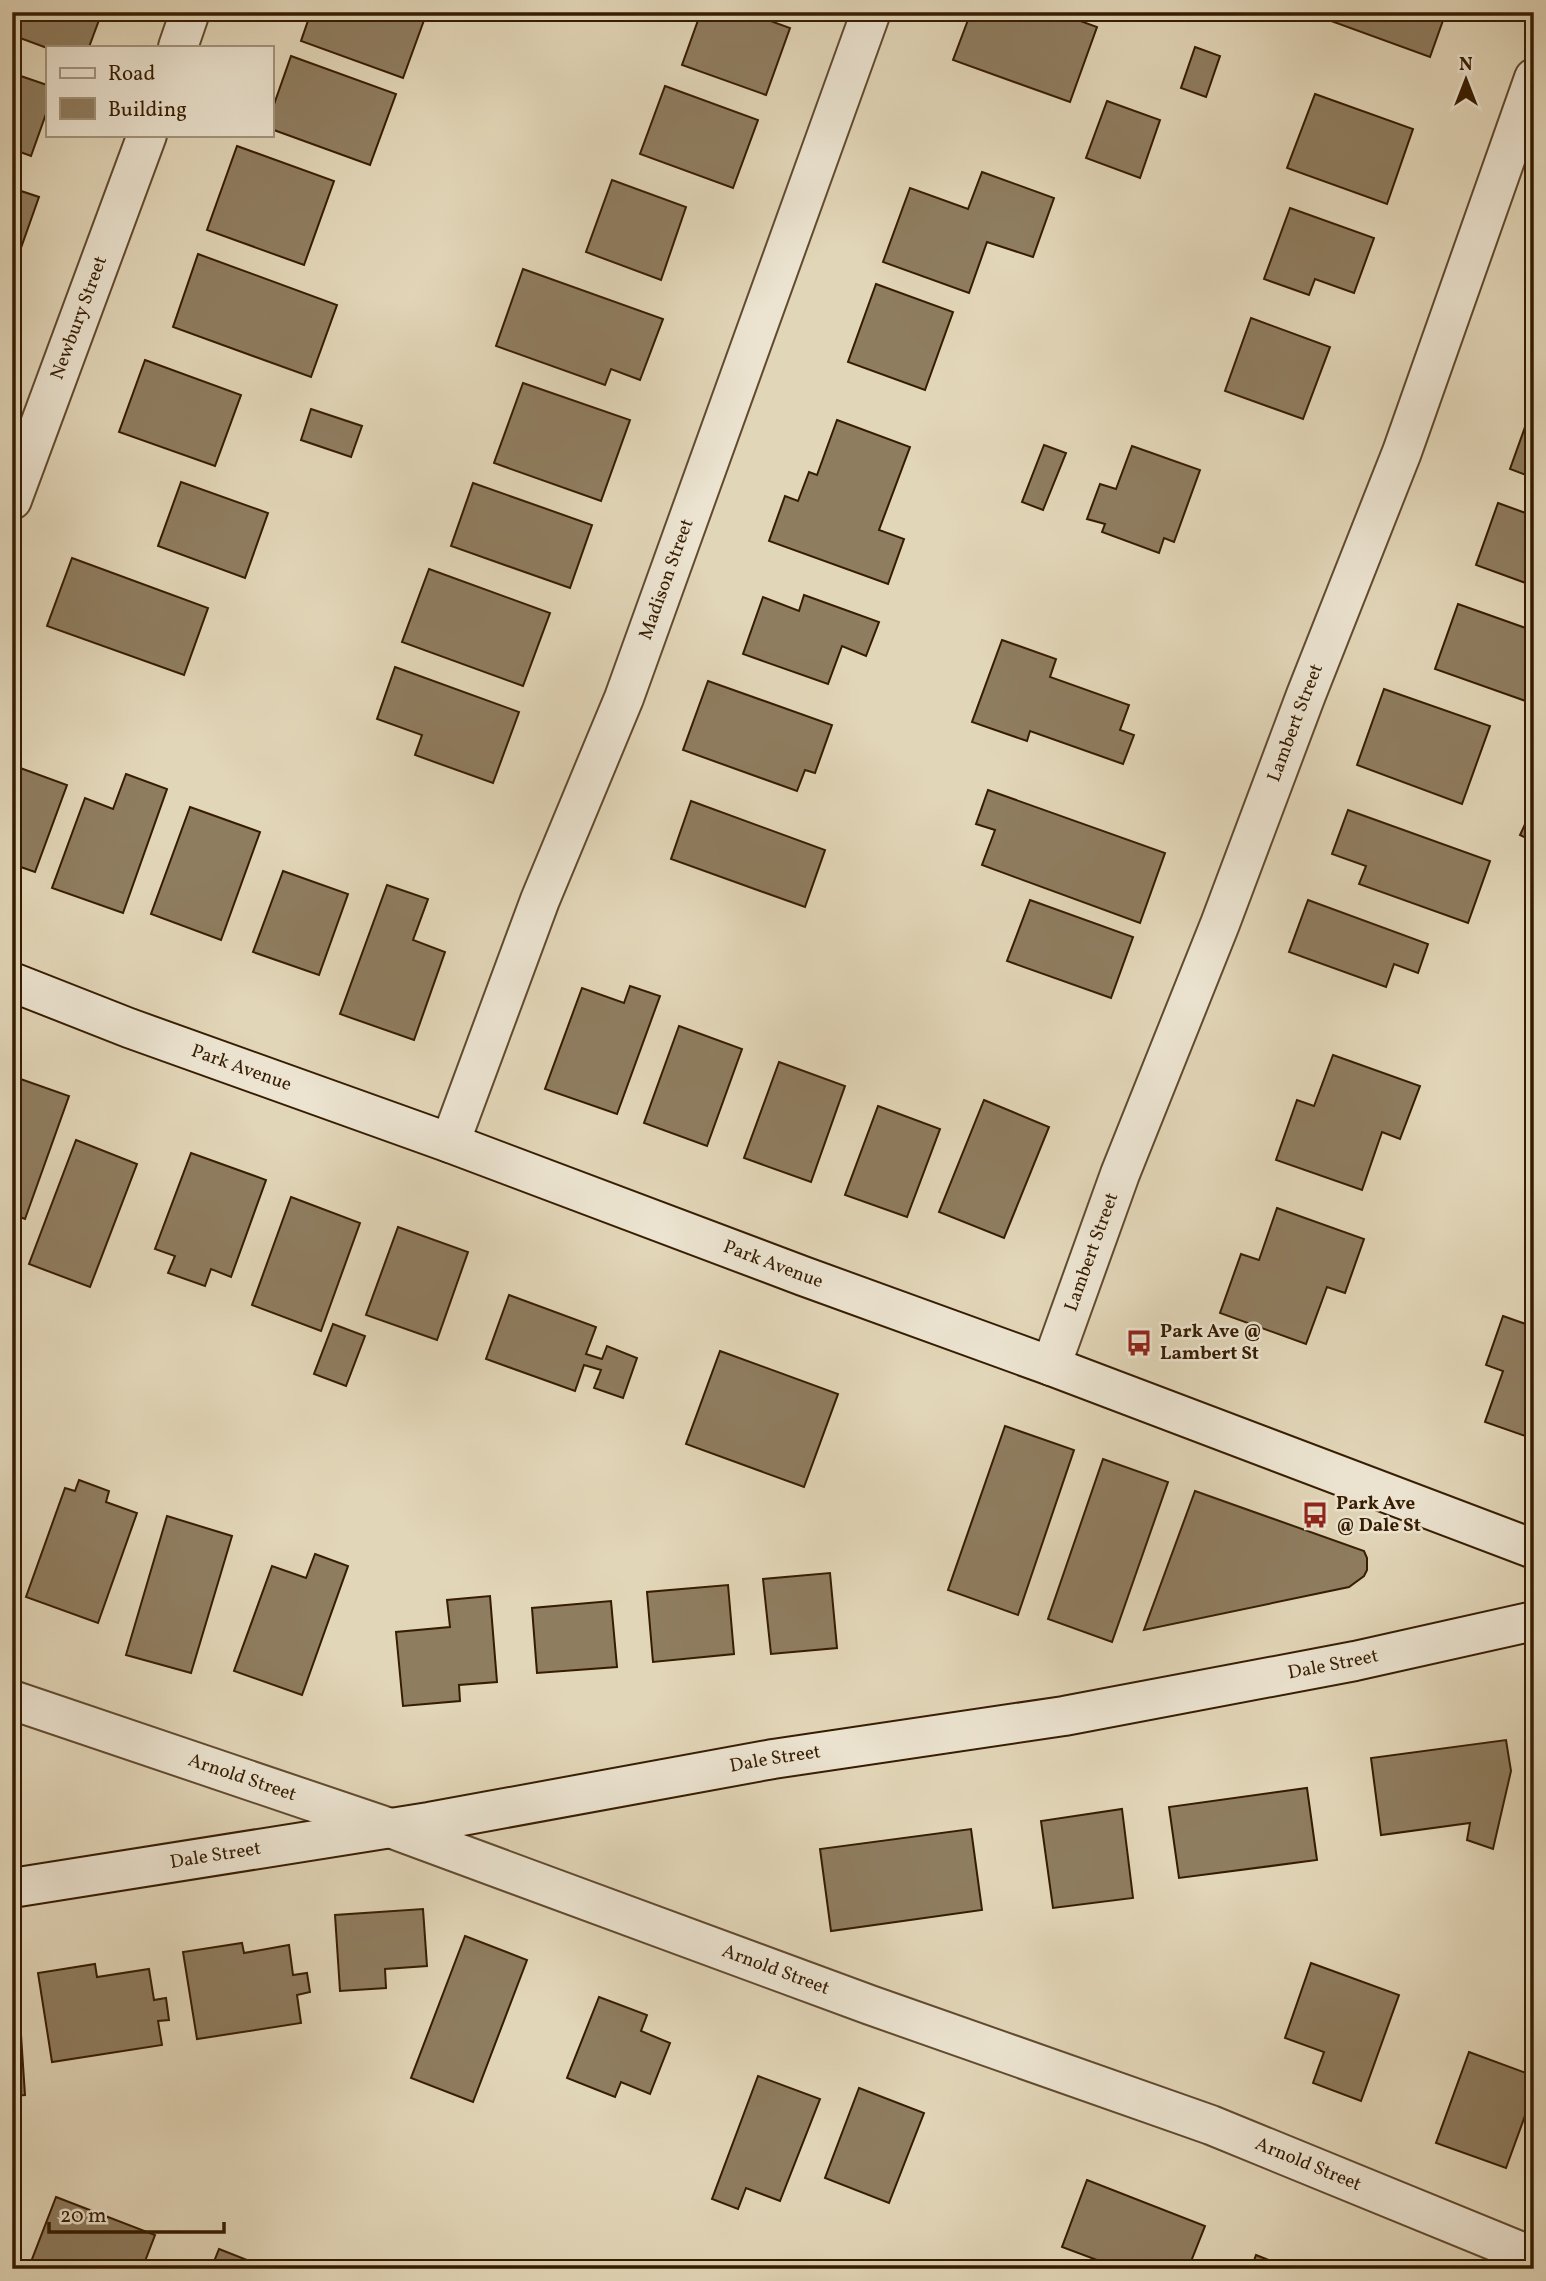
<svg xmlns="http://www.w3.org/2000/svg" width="1546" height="2281" viewBox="0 0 1546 2281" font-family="Vollkorn,serif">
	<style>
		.building { fill: #8f7d60; stroke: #361c00; stroke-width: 2 }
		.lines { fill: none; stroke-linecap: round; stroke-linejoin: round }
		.street-casing { stroke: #614a2e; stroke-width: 42 }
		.secondary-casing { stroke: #361c00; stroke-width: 42 }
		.street { stroke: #ece4d1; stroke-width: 38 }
		.secondary { stroke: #ece4d1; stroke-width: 38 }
		.labels { text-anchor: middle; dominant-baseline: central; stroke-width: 5; stroke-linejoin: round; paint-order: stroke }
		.street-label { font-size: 19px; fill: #361c00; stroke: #ece4d1 }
		.poi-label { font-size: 19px; font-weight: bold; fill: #361c00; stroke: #ece4d1; text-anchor: start }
	</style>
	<rect width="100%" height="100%" fill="#e2d6b8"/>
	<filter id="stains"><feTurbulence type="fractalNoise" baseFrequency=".00286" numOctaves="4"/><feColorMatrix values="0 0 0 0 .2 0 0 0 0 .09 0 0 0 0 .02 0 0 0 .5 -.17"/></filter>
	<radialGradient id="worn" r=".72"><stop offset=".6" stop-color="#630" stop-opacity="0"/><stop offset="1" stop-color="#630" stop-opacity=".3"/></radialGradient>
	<!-- building -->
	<g class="building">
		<path d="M12,12H102L89,47L47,48L12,35Z"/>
		<path d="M311,12H427L403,78L301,41Z"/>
		<path d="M701,12H746L790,28L766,95L682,65Z"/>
		<path d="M971,12H1056L1097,27L1070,102L953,60Z"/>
		<path d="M1164,12H1191L1188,21Z"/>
		<path d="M1335,12H1446L1430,57L1331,21Z"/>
		<path d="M1195,47L1220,56L1206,97L1181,88Z"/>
		<path d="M291,56L396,94L370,165L271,129V113Z"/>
		<path d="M12,73L47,85V111L31,156L12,149Z"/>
		<path d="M665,86L758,120L733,188L640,154Z"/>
		<path d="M1315,94L1413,129L1387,204L1287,168Z"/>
		<path d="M1107,101L1160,120L1140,178L1086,158Z"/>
		<path d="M237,146L334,181L304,265L207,230Z"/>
		<path d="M982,172L1054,198L1033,257L987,242L969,293L883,262L910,188L968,209Z"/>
		<path d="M612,180L686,207L661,280L586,252Z"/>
		<path d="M12,188L39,197L16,262L12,261Z"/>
		<path d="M1290,208L1374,238L1354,293L1315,279L1309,295L1264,279Z"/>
		<path d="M198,254L337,305L311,377L173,327Z"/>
		<path d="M523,269L663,319L640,380L611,369L605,385L496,346Z"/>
		<path d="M876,284L953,312L925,390L848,362Z"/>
		<path d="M1251,318L1330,347L1303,419L1225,391Z"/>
		<path d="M145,360L241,395L215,466L119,432Z"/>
		<path d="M523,383L630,420L601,501L494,463Z"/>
		<path d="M1534,402V478L1510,469Z"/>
		<path d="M311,409L362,426L351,457L301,440Z"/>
		<path d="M837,420L910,447L879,530L904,539L888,584L769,541L785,496L798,501L809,472L817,475Z"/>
		<path d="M1044,445L1066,453L1043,510L1022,502Z"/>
		<path d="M1132,446L1200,470L1174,542L1164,538L1159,553L1102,532L1105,524L1087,519L1100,484L1116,489Z"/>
		<path d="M181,482L268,513L245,578L158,546Z"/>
		<path d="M473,483L592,525L570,588L451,546Z"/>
		<path d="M1498,503L1534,516V586L1476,565Z"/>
		<path d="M72,558L208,608L184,675L47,626Z"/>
		<path d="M429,569L550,613L523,686L402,642Z"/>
		<path d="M804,595L879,622L866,656L842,646L828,684L743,654L763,597L799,611Z"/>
		<path d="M1458,604L1534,631V704L1435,669Z"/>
		<path d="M1002,640L1056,659L1050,677L1129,705L1120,730L1134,735L1123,764L1030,731L1027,741L972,722Z"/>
		<path d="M395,667L519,712L493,783L415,755L422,735L377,719Z"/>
		<path d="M708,681L832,725L815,773L805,770L797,791L683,750Z"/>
		<path d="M1384,689L1490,726L1462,804L1357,765Z"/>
		<path d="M12,765L67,785L35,872L12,864Z"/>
		<path d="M126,774L167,789L123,913L52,888L85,798L113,809Z"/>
		<path d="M988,790L1165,853L1140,923L982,865L995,830L976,824Z"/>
		<path d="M691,801L825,850L805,907L671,859Z"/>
		<path d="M1534,805V842L1520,835Z"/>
		<path d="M190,807L260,832L221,940L151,914Z"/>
		<path d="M1348,810L1490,861L1468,923L1359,884L1366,866L1332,854Z"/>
		<path d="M283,871L348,894L319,975L253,952Z"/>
		<path d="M387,885L428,899L413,940L445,952L414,1040L340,1014Z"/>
		<path d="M1030,900L1133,937L1111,998L1007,961Z"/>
		<path d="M1308,900L1428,944L1418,973L1394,964L1386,987L1289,952Z"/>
		<path d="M630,986L660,996L617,1114L545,1089L582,988L624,1003Z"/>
		<path d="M679,1026L742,1049L707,1146L644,1123Z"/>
		<path d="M1333,1055L1420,1086L1400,1139L1382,1132L1362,1190L1276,1160L1297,1100L1314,1106Z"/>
		<path d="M779,1062L845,1086L811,1182L744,1158Z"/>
		<path d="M12,1076L69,1096L25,1219L12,1214Z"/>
		<path d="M984,1100L1049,1127L1004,1238L939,1212Z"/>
		<path d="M878,1106L940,1129L907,1217L845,1195Z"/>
		<path d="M76,1140L137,1164L90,1287L29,1264Z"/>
		<path d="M191,1153L266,1180L231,1277L211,1269L205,1286L168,1273L175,1256L155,1249Z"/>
		<path d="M291,1197L360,1223L321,1331L252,1305Z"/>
		<path d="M1277,1208L1364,1239L1345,1293L1327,1287L1306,1344L1220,1313L1241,1254L1259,1260Z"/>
		<path d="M398,1227L468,1252L437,1340L366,1315Z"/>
		<path d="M509,1295L596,1327L586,1354L602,1359L607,1346L637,1358L623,1398L594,1388L601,1370L584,1365L575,1391L486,1359Z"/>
		<path d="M1503,1316L1534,1327V1439L1485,1422L1503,1371L1486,1365Z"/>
		<path d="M333,1324L365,1336L346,1386L314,1374Z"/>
		<path d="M720,1351L838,1394L804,1487L686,1444Z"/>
		<path d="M1005,1426L1074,1450L1018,1615L948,1590Z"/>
		<path d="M1103,1459L1168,1482L1112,1642L1048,1619Z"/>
		<path d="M79,1480L109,1491L106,1502L137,1513L98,1623L26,1597L65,1488L75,1491Z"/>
		<path d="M1195,1491L1364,1551L1367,1558V1570L1364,1576L1349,1587L1144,1630Z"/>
		<path d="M167,1516L232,1536L191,1673L126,1655Z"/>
		<path d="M315,1554L348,1566L302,1695L234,1671L272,1566L306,1578Z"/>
		<path d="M830,1573L837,1648L771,1654L763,1579Z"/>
		<path d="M728,1585L734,1654L653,1662L647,1592Z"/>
		<path d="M490,1596L497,1682L459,1685L460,1701L403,1706L396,1632L450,1627L447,1600Z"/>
		<path d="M611,1601L617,1667L537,1673L532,1608Z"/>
		<path d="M1506,1740L1511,1771L1493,1849L1467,1840L1470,1823L1381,1835L1371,1758Z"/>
		<path d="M1307,1788L1317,1860L1179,1878L1169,1807Z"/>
		<path d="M1122,1809L1133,1898L1053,1908L1041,1821Z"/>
		<path d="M971,1829L982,1910L831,1931L820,1849Z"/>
		<path d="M423,1909L427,1966L385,1969L386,1988L340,1991L335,1915Z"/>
		<path d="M465,1936L527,1960L473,2102L411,2078Z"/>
		<path d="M242,1943L244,1953L289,1945L293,1975L307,1973L310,1992L297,1995L301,2023L197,2039L183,1952Z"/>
		<path d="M1311,1963L1399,1995L1361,2101L1313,2083L1324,2052L1285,2038Z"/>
		<path d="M95,1964L97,1977L149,1969L154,2000L166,1998L169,2020L158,2021L162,2045L52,2062L38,1973Z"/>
		<path d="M12,1975H17L25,2095L12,2096Z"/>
		<path d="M599,1997L647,2015L641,2031L670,2043L650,2094L621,2082L615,2097L567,2078Z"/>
		<path d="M1469,2052L1534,2076V2091L1506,2168L1436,2143Z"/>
		<path d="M758,2076L820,2099L780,2201L746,2188L738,2209L712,2199Z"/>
		<path d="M859,2088L924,2113L889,2203L825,2178Z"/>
		<path d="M1087,2180L1205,2226L1188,2269H1121L1062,2247Z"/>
		<path d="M56,2197L155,2235L142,2269H34L29,2267Z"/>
		<path d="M219,2249L270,2269H211Z"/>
		<path d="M1256,2255L1291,2269H1251Z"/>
	</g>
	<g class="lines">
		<!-- street casing -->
		<g class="street-casing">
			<g id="street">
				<path d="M178,47L190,12"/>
				<path id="s1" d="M12,500L147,135"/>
				<path id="s2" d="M450,1143L540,900L624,698L871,12"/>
				<path id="s3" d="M1051,1366L1120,1174L1220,924L1306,695L1402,452L1534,78"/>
				<path id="s4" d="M12,1700L390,1828L870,2005L1211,2125L1534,2257"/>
			</g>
		</g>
		<!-- secondary casing -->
		<g class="secondary-casing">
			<g id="secondary">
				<path id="s5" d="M12,982L129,1028L450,1143L803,1276L1051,1366L1534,1549"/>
				<path id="s6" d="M12,1888L429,1822L773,1759L1064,1716L1355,1661L1534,1621"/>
			</g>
		</g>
		<!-- street -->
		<use href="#street" class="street"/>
		<!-- secondary -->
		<use href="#secondary" class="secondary"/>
	</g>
	<!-- icons -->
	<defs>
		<g id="bus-bare" transform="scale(2.1)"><path d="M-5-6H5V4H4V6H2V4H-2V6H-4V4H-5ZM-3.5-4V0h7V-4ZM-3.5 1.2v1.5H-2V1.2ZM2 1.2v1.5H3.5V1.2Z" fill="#8f2418" stroke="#ece4d1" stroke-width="2.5" paint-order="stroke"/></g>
	</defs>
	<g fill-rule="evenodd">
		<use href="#bus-bare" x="1139" y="1343"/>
		<use href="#bus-bare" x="1315" y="1515"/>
	</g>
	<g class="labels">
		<!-- street labels -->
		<g class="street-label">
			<text stroke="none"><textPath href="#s1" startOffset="194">Newbury Street</textPath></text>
			<text stroke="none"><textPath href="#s2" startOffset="604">Madison Street</textPath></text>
			<text stroke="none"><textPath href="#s3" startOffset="688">Lambert Street</textPath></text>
			<text stroke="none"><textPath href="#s5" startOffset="245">Park Avenue</textPath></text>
			<text stroke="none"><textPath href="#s3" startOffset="121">Lambert Street</textPath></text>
			<text stroke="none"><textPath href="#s5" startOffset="812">Park Avenue</textPath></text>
			<text stroke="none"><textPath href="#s6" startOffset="1340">Dale Street</textPath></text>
			<text stroke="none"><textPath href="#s6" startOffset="774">Dale Street</textPath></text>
			<text stroke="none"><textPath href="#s4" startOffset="243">Arnold Street</textPath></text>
			<text stroke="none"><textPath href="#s6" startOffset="206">Dale Street</textPath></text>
			<text stroke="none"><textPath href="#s4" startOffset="810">Arnold Street</textPath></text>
			<text stroke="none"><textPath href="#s4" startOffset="1377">Arnold Street</textPath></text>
		</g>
		<!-- poi labels -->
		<g class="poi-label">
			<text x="1160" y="1332">Park Ave @<tspan x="1160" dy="22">Lambert St</tspan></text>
			<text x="1336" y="1504">Park Ave<tspan x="1336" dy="22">@ Dale St</tspan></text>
		</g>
	</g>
	<!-- margin -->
	<rect width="1546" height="2281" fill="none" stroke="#e2d6b8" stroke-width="42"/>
	<rect x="14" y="14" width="1518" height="2253" fill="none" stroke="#361c00" stroke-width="3.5"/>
	<rect x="21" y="21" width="1504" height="2239" fill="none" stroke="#361c00" stroke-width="2"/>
	<!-- legend -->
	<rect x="46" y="46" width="228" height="91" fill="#ece4d1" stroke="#a3947d" stroke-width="2"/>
	<rect x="60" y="68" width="35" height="10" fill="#ece4d1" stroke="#a3947d" stroke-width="2"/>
	<text x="108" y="80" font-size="21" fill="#361c00">Road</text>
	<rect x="60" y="98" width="35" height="21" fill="#8f7d60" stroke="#a3947d" stroke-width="2"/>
	<text x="108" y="116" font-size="21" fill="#361c00">Building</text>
	<!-- north arrow -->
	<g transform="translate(1466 80)" stroke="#ece4d1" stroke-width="5" paint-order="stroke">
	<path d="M0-5L12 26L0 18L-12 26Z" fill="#361c00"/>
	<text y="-10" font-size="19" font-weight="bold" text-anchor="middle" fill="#361c00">N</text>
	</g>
	<!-- scale -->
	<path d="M49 2222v10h175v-10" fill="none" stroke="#361c00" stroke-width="3.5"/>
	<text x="60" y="2222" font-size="21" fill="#361c00" stroke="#ece4d1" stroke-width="5" paint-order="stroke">20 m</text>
	<rect width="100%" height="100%" filter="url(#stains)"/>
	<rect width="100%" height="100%" fill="url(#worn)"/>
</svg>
